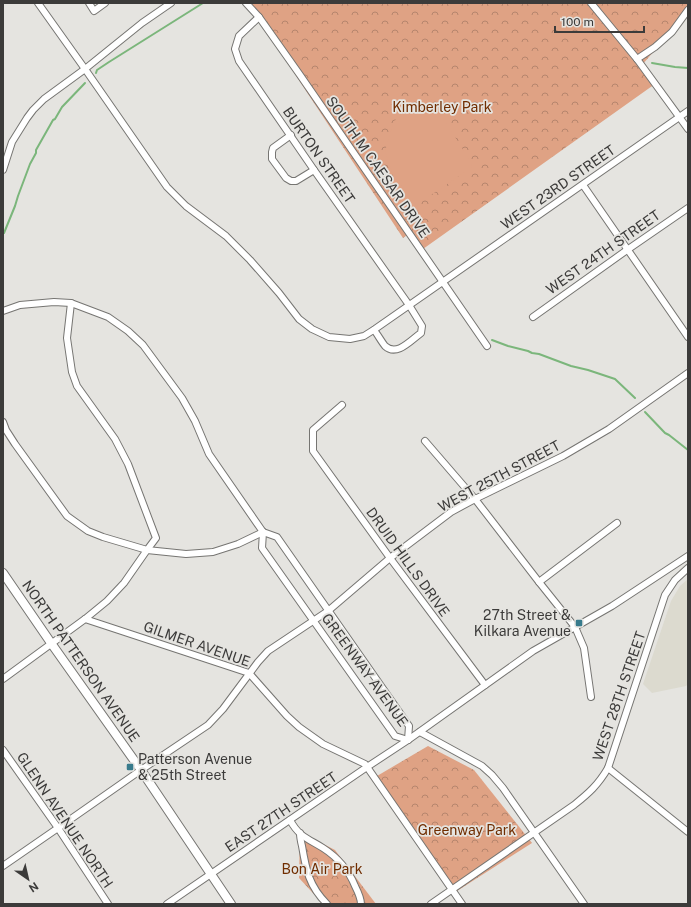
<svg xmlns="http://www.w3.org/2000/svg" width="691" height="907" viewBox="0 0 691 907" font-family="'Public Sans',sans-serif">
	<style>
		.built { fill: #dcdacf }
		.park { fill: url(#park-crowns) }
		.garden { fill: #dfa284 }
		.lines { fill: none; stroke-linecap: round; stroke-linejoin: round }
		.stream { stroke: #7bb67b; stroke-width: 2 }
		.minor-casing { stroke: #767572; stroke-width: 8 }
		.major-casing { stroke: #767572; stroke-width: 10 }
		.minor { stroke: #fff; stroke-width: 6 }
		.major { stroke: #fff; stroke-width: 8 }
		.poi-dot { fill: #387b8c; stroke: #e5e4e0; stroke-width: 1.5 }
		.labels { text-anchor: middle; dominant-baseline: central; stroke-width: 3.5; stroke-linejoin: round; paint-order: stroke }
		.park-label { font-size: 14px; fill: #702d00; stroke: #e5e4e0 }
		.street-label { font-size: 14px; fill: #3c3b3a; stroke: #e5e4e0 }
		.poi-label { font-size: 14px; fill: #3c3b3a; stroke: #e5e4e0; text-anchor: end }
	</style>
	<defs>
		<pattern id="park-crowns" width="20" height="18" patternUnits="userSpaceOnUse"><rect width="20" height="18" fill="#dfa284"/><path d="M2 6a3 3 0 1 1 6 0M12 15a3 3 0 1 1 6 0" fill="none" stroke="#b6856d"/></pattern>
	</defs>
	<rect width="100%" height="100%" fill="#e5e4e0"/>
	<!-- built -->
	<path class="built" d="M688,579V684L686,686L652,693L643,684L671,601L680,586Z"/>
	<!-- park -->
	<g class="park">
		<path d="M248,3H581L590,4V3H688V12L642,65L655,84L423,249L411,232L403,238Z"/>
		<path d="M428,746L474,770L532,843L457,891L377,776Z"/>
		<path d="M300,832L335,850L376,904H323L299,878Z"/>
	</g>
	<!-- garden -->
	<path class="garden" d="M430,97L472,164L471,168L416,205L393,175L385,151L394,121Z"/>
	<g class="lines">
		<!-- stream -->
		<g class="stream">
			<path d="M652,63L675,67L688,68"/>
			<path d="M96,73L97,70L109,62L203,3"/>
			<path d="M4,233L15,206L18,196L30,164L36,153V150L53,120L55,119L62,107L85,83"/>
			<path d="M492,340L508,346L528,351L532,353L539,354L571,366L588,370L615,379L635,398"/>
			<path d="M645,412L665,433L669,435L688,450"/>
		</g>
		<!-- minor casing -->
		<g class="minor-casing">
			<g id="minor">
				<path d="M38,3L85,69L167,187L186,206L226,236L250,260L279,293L299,319L312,329L329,337L350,339L364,336L375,329L688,111"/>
				<path d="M89,3L94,11L105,3"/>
				<path d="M246,3L259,17L300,75L487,346"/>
				<path d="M591,3L637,59L688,129"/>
				<path d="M259,17L239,36L235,49L239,61L314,170L409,305L422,326L421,333C411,340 397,357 385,346C381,341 378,335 374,330"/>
				<path d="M637,59L655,47L672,32L688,10"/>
				<path d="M291,135L273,148L272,152V159L286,178L291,181H296L314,170"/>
				<path d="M3,170L12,142L27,118L33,110L44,99L85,69L142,23L171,3"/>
				<path d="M583,185L688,337"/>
				<path d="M3,311L20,305L54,302L71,303L108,317L128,331L143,345L182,398L195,421L209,454L263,532L277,537L409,726L408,740"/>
				<path d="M533,317L627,250L688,208"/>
				<path d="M342,405L313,430V451L390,558L485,685"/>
				<path d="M3,422L6,430L15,444L67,516L88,531L103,537L147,550L156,538L128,464L115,439L77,386L72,372L67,338L71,303"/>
				<path d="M425,441L475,499L539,582L575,627L584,648L591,697"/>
				<path d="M263,532L262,548L395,736L408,740"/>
				<path d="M539,582L617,523"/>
				<path d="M85,619L249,673L287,716L299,727L323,744L365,764L462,904"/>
				<path d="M3,679L85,619L107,601L124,583L147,550L186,554L213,552L238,544L263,532"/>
				<path d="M420,732L482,766L492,775L503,788L584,904"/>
				<path d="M3,750L58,828L108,904"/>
				<path d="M608,768L688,832"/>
				<path d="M290,820C299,837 309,839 323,848C337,857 349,871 355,886C358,892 361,898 361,904"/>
				<path d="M300,833C300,838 301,842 302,846C306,870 309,886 327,904"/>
				<path d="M3,866L58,828L141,770L208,725L223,709L258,662L268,651L328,611L390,558L451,512L475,499L563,456L609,429L688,373"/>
				<path d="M167,904L367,767L408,740L533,651L612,606L688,556"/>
				<path d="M431,904L574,805C589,793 598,785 608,768L665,595L675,580L688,568"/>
			</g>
		</g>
		<!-- major casing -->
		<g class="major-casing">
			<path id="major" d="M3,573L51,643L141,770L231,904"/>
		</g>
		<!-- minor -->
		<use href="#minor" class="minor"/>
		<!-- major -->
		<use href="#major" class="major"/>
	</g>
	<!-- markers -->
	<g class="poi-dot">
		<rect x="575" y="619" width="8" height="8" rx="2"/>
		<rect x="126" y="763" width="8" height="8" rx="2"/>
	</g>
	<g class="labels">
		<!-- park labels -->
		<g class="park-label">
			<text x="442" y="107">Kimberley Park</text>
			<text x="467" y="830">Greenway Park</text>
			<text x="322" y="869">Bon Air Park</text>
		</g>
		<!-- street labels -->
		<g class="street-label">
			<text transform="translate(319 155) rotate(55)">BURTON STREET</text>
			<text transform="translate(378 167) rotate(55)">SOUTH M CAESAR DRIVE</text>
			<text transform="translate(558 187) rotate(-35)">WEST 23RD STREET</text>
			<text transform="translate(603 252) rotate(-35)">WEST 24TH STREET</text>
			<text transform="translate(499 476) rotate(-28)">WEST 25TH STREET</text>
			<text transform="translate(408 562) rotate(54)">DRUID HILLS DRIVE</text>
			<text transform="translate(197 644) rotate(19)">GILMER AVENUE</text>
			<text transform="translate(81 661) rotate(55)">NORTH PATTERSON AVENUE</text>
			<text transform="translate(365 670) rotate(54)">GREENWAY AVENUE</text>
			<text transform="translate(619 696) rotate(-71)">WEST 28TH STREET</text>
			<text transform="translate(281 812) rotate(-34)">EAST 27TH STREET</text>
			<text transform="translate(65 820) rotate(56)">GLENN AVENUE NORTH</text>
		</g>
		<!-- poi labels -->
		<g class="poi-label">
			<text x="571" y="615">27th Street &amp;<tspan x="571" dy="16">Kilkara Avenue</tspan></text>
			<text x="138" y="759" text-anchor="start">Patterson Avenue<tspan x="138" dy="16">&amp; 25th Street</tspan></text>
		</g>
	</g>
	<!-- border -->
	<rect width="691" height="907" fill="none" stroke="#3c3b3a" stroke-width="8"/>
	<!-- north arrow -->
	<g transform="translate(28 879) rotate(146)" stroke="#e5e4e0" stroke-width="3" paint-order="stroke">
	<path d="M0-3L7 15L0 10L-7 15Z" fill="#3c3b3a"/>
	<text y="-6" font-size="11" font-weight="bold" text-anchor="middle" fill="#3c3b3a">N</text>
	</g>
	<!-- scale -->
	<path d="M555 26v6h89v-6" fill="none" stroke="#3c3b3a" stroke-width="2"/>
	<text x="561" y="26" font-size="12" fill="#3c3b3a" stroke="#e5e4e0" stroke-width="3" paint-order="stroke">100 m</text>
</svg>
